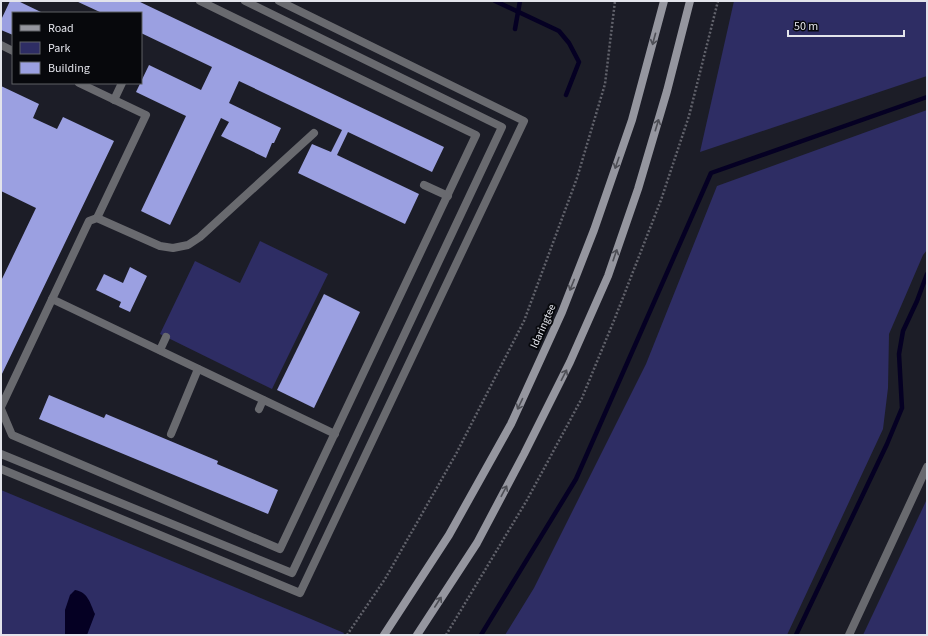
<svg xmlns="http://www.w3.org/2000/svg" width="928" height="636" viewBox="0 0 928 636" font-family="'Source Sans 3',sans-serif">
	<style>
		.green { fill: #2e2d64 }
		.water { fill: #050023 }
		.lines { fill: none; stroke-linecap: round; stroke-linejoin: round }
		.stream { stroke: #050023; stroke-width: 4.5 }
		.building { fill: #9ba0e1 }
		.path { stroke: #61626b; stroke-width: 2.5; stroke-dasharray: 2 2; stroke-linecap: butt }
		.service { stroke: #696a6f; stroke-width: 8 }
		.secondary { stroke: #95969f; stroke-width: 8 }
		.oneway { stroke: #4e4f56 }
		.labels { text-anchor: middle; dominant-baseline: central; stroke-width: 4; stroke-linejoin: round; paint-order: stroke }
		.street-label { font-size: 11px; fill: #e3e4eb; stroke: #07080c }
	</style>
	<rect width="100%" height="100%" fill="#1c1d27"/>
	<!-- green -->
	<g class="green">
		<path d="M734,1H927V76L700,152Z"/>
		<path d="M927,110V250L923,255L889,334L888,388L883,429L787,635H505L534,588L646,364L717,186Z"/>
		<path d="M260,241L328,274L272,389L160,334L195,261L240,283Z"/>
		<path d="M1,490L311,619L344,633L343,635H1Z"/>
		<path d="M927,499V635H863Z"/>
	</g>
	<!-- water -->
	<path class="water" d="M75,590C88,592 90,603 95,614L87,635H65V610L70,595Z"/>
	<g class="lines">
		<!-- stream -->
		<g class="stream">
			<path d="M495,1L559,31L569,43L579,62L566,95"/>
			<path d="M515,29L520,1"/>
			<path d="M481,635L576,479L711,173L927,97"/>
			<path d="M796,635L887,444L902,408L899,354L903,331L917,301L927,274"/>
		</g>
	</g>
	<!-- building -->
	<g class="building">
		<path d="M10,1H18L43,13H13V35L1,30V20Z"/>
		<path d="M76,1H138L444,147L432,172L348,132L337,155L419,194L405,224L298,173L312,144L331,152L342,130L239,81L229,103L281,128L274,143H272L266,158L221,136L229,122L221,118L170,225L141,211L186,116L136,92L149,65L201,90L212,67L141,33V13H102Z"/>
		<path d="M1,86L39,104L33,118L57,129L63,117L114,141L1,376V281L36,208L1,191Z"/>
		<path d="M130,267L147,276L130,312L119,307L121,302L96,290L104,274L123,283Z"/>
		<path d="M324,294L360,312L314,408L277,390Z"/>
		<path d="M49,395L104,418L106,414L218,461L217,464L278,490L268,514L39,419Z"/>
	</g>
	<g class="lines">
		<!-- path -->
		<g class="path">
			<path d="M347,635L385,579L456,454L524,321L577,178L605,84L615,1"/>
			<path d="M446,635L527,500L582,398L615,318L661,200L689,116L718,1"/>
		</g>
		<!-- service -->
		<g class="service">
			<path d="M1,45L13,51"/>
			<path d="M79,83L146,115L97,218"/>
			<path d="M114,100L122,83"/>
			<path d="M424,185L448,196"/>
			<path d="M52,299L335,434"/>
			<path d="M160,350L166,337"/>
			<path d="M1,407L89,221L97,218L160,246L173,248L188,245L200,237L314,133"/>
			<path d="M1,409L12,435L280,549L476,135L200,1"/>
			<path d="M259,409L263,400"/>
			<path d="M171,434L198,369"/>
			<path d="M1,454L292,573L502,127L245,1"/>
			<path d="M1,469L300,593L524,121L279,1"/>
			<path d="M849,635L927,467"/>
		</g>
		<!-- secondary -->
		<g class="secondary">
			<path d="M384,635L449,535L511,424L562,312L594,230L632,120L664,1"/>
			<path d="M417,635L477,543L524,454L570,362L608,276L638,189L667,91L690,1"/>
		</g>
	</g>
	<!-- one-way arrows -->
	<defs><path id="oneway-shaft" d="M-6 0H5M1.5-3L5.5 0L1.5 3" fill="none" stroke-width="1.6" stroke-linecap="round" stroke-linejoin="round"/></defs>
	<g class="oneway">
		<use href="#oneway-shaft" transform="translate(654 39) rotate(105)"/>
		<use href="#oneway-shaft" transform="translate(657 125) rotate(-73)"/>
		<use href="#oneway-shaft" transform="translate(617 163) rotate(109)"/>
		<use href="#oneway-shaft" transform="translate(615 255) rotate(-71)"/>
		<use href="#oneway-shaft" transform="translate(572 285) rotate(112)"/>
		<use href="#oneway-shaft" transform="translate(564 375) rotate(-63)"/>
		<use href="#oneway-shaft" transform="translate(520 404) rotate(115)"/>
		<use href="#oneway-shaft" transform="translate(504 491) rotate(-62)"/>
		<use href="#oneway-shaft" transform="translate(438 602) rotate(-57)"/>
	</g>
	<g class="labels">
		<!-- street labels -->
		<g class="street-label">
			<text transform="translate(543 326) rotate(-66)">Idaringtee</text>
		</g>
	</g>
	<!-- border -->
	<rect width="928" height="636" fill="none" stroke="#e3e4eb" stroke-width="4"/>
	<!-- legend -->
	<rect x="12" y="12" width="130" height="72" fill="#07080c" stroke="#5f6065"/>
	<rect x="20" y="25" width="20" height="6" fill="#95969f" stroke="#5f6065"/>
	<text x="48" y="32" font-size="12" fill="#e3e4eb">Road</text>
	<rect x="20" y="42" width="20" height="12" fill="#2e2d64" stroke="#5f6065"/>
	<text x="48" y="52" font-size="12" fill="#e3e4eb">Park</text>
	<rect x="20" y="62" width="20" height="12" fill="#9ba0e1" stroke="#5f6065"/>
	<text x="48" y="72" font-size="12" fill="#e3e4eb">Building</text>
	<!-- scale -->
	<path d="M788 30v6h116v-6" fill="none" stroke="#e3e4eb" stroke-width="2"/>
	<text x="794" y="30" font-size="12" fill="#e3e4eb" stroke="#07080c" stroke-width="3" paint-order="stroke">50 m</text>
</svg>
